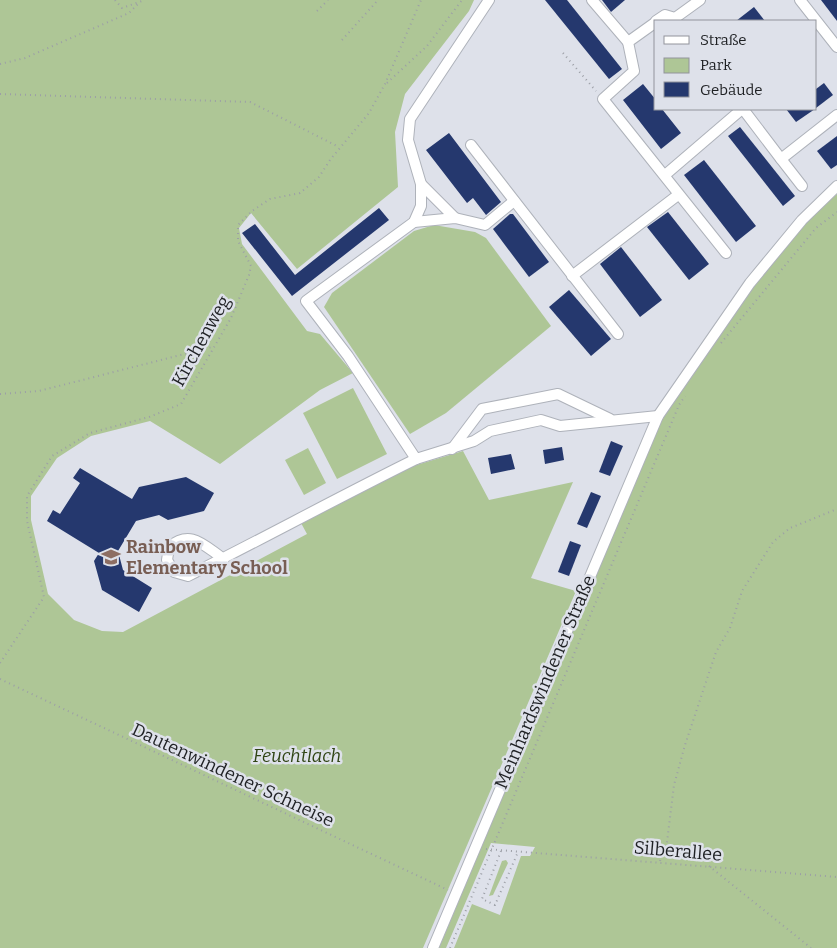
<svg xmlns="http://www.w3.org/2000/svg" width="837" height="948" viewBox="0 0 837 948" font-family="Bitter,serif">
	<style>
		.green { fill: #aec696 }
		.building { fill: #25386e }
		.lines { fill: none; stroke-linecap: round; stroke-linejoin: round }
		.minor-casing { stroke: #aeb2ba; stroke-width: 12 }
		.path { stroke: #9c9fa6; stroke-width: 2; stroke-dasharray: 1 4; stroke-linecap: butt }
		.minor { stroke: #fff; stroke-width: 10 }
		.labels { text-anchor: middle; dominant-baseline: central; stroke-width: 5; stroke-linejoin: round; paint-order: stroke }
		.street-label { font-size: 18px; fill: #1f2124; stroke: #dee1ea }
		.education-label { font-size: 18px; font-weight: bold; fill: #785e54; stroke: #dee1ea; text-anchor: start }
		.park-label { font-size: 18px; font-style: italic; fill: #2f4414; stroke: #dee1ea }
	</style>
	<rect width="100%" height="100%" fill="#dee1ea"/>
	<!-- green -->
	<g class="green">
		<path d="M0,0H474L469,11L405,94L395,132L398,187L297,269L251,213L239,228L242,244L307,331L320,334L353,373L320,390L220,464L150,421L91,436L57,458L31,496V520L48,594L74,620L102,631L123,632L307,534L301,523L413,466L463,451L489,500L573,482L531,578L576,591L423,948H0Z"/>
		<path d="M837,194V948H454L472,904L500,915L521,856H530L535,847L491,843L446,948H439L663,415L754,283L804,222Z"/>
		<path d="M434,225L475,232L486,238L551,326L446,413L410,434L324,307L332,293L414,231Z"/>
		<path d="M353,388L387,454L337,479L303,413Z"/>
		<path d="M308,448L326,483L304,495L285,460Z"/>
		<path d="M506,860L508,863L493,895L489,896L502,861Z"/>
	</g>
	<!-- building -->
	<g class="building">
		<path d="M545,0H567L622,69L609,79Z"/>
		<path d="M602,0H625L611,12Z"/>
		<path d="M821,0H837V21Z"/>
		<path d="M754,7L765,21H736Z"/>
		<path d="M824,83L833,95L816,108V89Z"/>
		<path d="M643,84L656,100V109H662L681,133L661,149L623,100Z"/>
		<path d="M786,109H815L796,122Z"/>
		<path d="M740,127L795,196L783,206L728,136Z"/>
		<path d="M449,133L501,202L486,215L473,198L467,203L426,150Z"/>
		<path d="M837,136V165L831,169L817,151Z"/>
		<path d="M704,160L756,226L736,242L684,175Z"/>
		<path d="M379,208L389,220L292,296L242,233L255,224L295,275Z"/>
		<path d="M668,212L709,264L689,280L647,227Z"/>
		<path d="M510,214H513L549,262L529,277L493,229Z"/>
		<path d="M621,247L662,300L640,317L600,264Z"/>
		<path d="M569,290L611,339L591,356L549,307Z"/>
		<path d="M611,441L623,446L610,476L599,472Z"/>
		<path d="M562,447L564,460L545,464L543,450Z"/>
		<path d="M511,454L515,469L491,474L488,458Z"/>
		<path d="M80,468L132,499L139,487L186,477L214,493L204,511L168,520L159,515L136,521L118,551L123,570L152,588L139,612L102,590L94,561L99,553L47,521L53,510L60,514L80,483L73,478Z"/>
		<path d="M591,492L601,496L587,528L577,524Z"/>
		<path d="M570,541L581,545L569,576L558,572Z"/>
	</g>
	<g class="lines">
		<!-- minor casing -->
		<g class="minor-casing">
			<g id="minor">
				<path d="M489,0L410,119L408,140L421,184V206L414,222L306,301L348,356L416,459L474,441L490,431L541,420L560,426L658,416"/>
				<path d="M592,0L628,42"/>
				<path d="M800,0L837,47"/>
				<path d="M656,21L665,15L675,18L700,0"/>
				<path d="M656,22L628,42L634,71L603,99L726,253"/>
				<path d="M743,109L781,159L837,115"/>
				<path d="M471,145L618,334"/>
				<path d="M781,159L802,186"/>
				<path d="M665,175L742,109"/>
				<path d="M421,184L455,218"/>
				<path d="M414,222L455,218L485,225L514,201"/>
				<path d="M572,276L678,195"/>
				<path d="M452,449L482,409L558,394L610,419"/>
				<path d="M224,559C203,545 191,529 169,547L167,560L174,572L188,576C264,538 339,497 416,459"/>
				<path d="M433,948L658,416L750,283L802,220L837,186"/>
			</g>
		</g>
		<!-- path -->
		<g class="path">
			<path d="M115,0L122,8L145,0"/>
			<path d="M317,11L328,0"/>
			<path d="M342,40L378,0"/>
			<path d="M563,53L596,91"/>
			<path d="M0,64L25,58L129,13L140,2"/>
			<path d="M387,83L427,46L462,0"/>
			<path d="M0,94L250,102L339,147"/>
			<path d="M721,343L816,228L837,212"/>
			<path d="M0,394L39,391L212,347"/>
			<path d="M0,663L44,597L27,521V496L52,456L90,433L149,417L181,404L231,318L249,275L251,266L238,241V225L252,211L270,199L300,193L319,177L330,160L369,113L385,84L421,0"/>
			<path d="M0,679L448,890"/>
			<path d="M486,849L837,877"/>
			<path d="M501,851L482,899L495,905L518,852"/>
			<path d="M660,861L667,842L674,785L685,745L716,652L730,628L742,591L773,542L790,528L837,509"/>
			<path d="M709,866L811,948"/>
			<path d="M450,948L679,405L685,396"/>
		</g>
		<!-- minor -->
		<use href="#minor" class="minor"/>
	</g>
	<!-- icons -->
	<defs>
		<g id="school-bare" transform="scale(1.5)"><path d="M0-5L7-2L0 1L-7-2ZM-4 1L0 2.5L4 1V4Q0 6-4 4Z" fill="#8d6e63" stroke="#dee1ea" stroke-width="2.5" paint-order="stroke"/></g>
	</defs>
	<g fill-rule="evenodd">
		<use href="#school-bare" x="111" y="557"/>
	</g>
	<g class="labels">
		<!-- street labels -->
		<g class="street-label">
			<text transform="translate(201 341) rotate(-61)">Kirchenweg</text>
			<text transform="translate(545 682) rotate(-67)">Meinhardswindener Straße</text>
			<text transform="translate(233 775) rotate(25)">Dautenwindener Schneise</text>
			<text transform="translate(678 851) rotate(5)">Silberallee</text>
		</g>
		<!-- education labels -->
		<g class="education-label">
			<text x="126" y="547">Rainbow<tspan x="126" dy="21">Elementary School</tspan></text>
		</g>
		<!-- park labels -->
		<g class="park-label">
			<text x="297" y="756">Feuchtlach</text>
		</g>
	</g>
	<!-- legend -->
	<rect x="654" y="20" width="162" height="90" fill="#dee1ea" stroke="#92949b"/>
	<rect x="664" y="36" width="25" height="8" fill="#ffffff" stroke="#92949b"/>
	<text x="700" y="45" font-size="15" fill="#1f2124">Straße</text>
	<rect x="664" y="58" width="25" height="15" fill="#aec696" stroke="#92949b"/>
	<text x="700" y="70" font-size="15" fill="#1f2124">Park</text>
	<rect x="664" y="82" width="25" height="15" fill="#25386e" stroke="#92949b"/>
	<text x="700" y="95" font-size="15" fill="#1f2124">Gebäude</text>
</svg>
